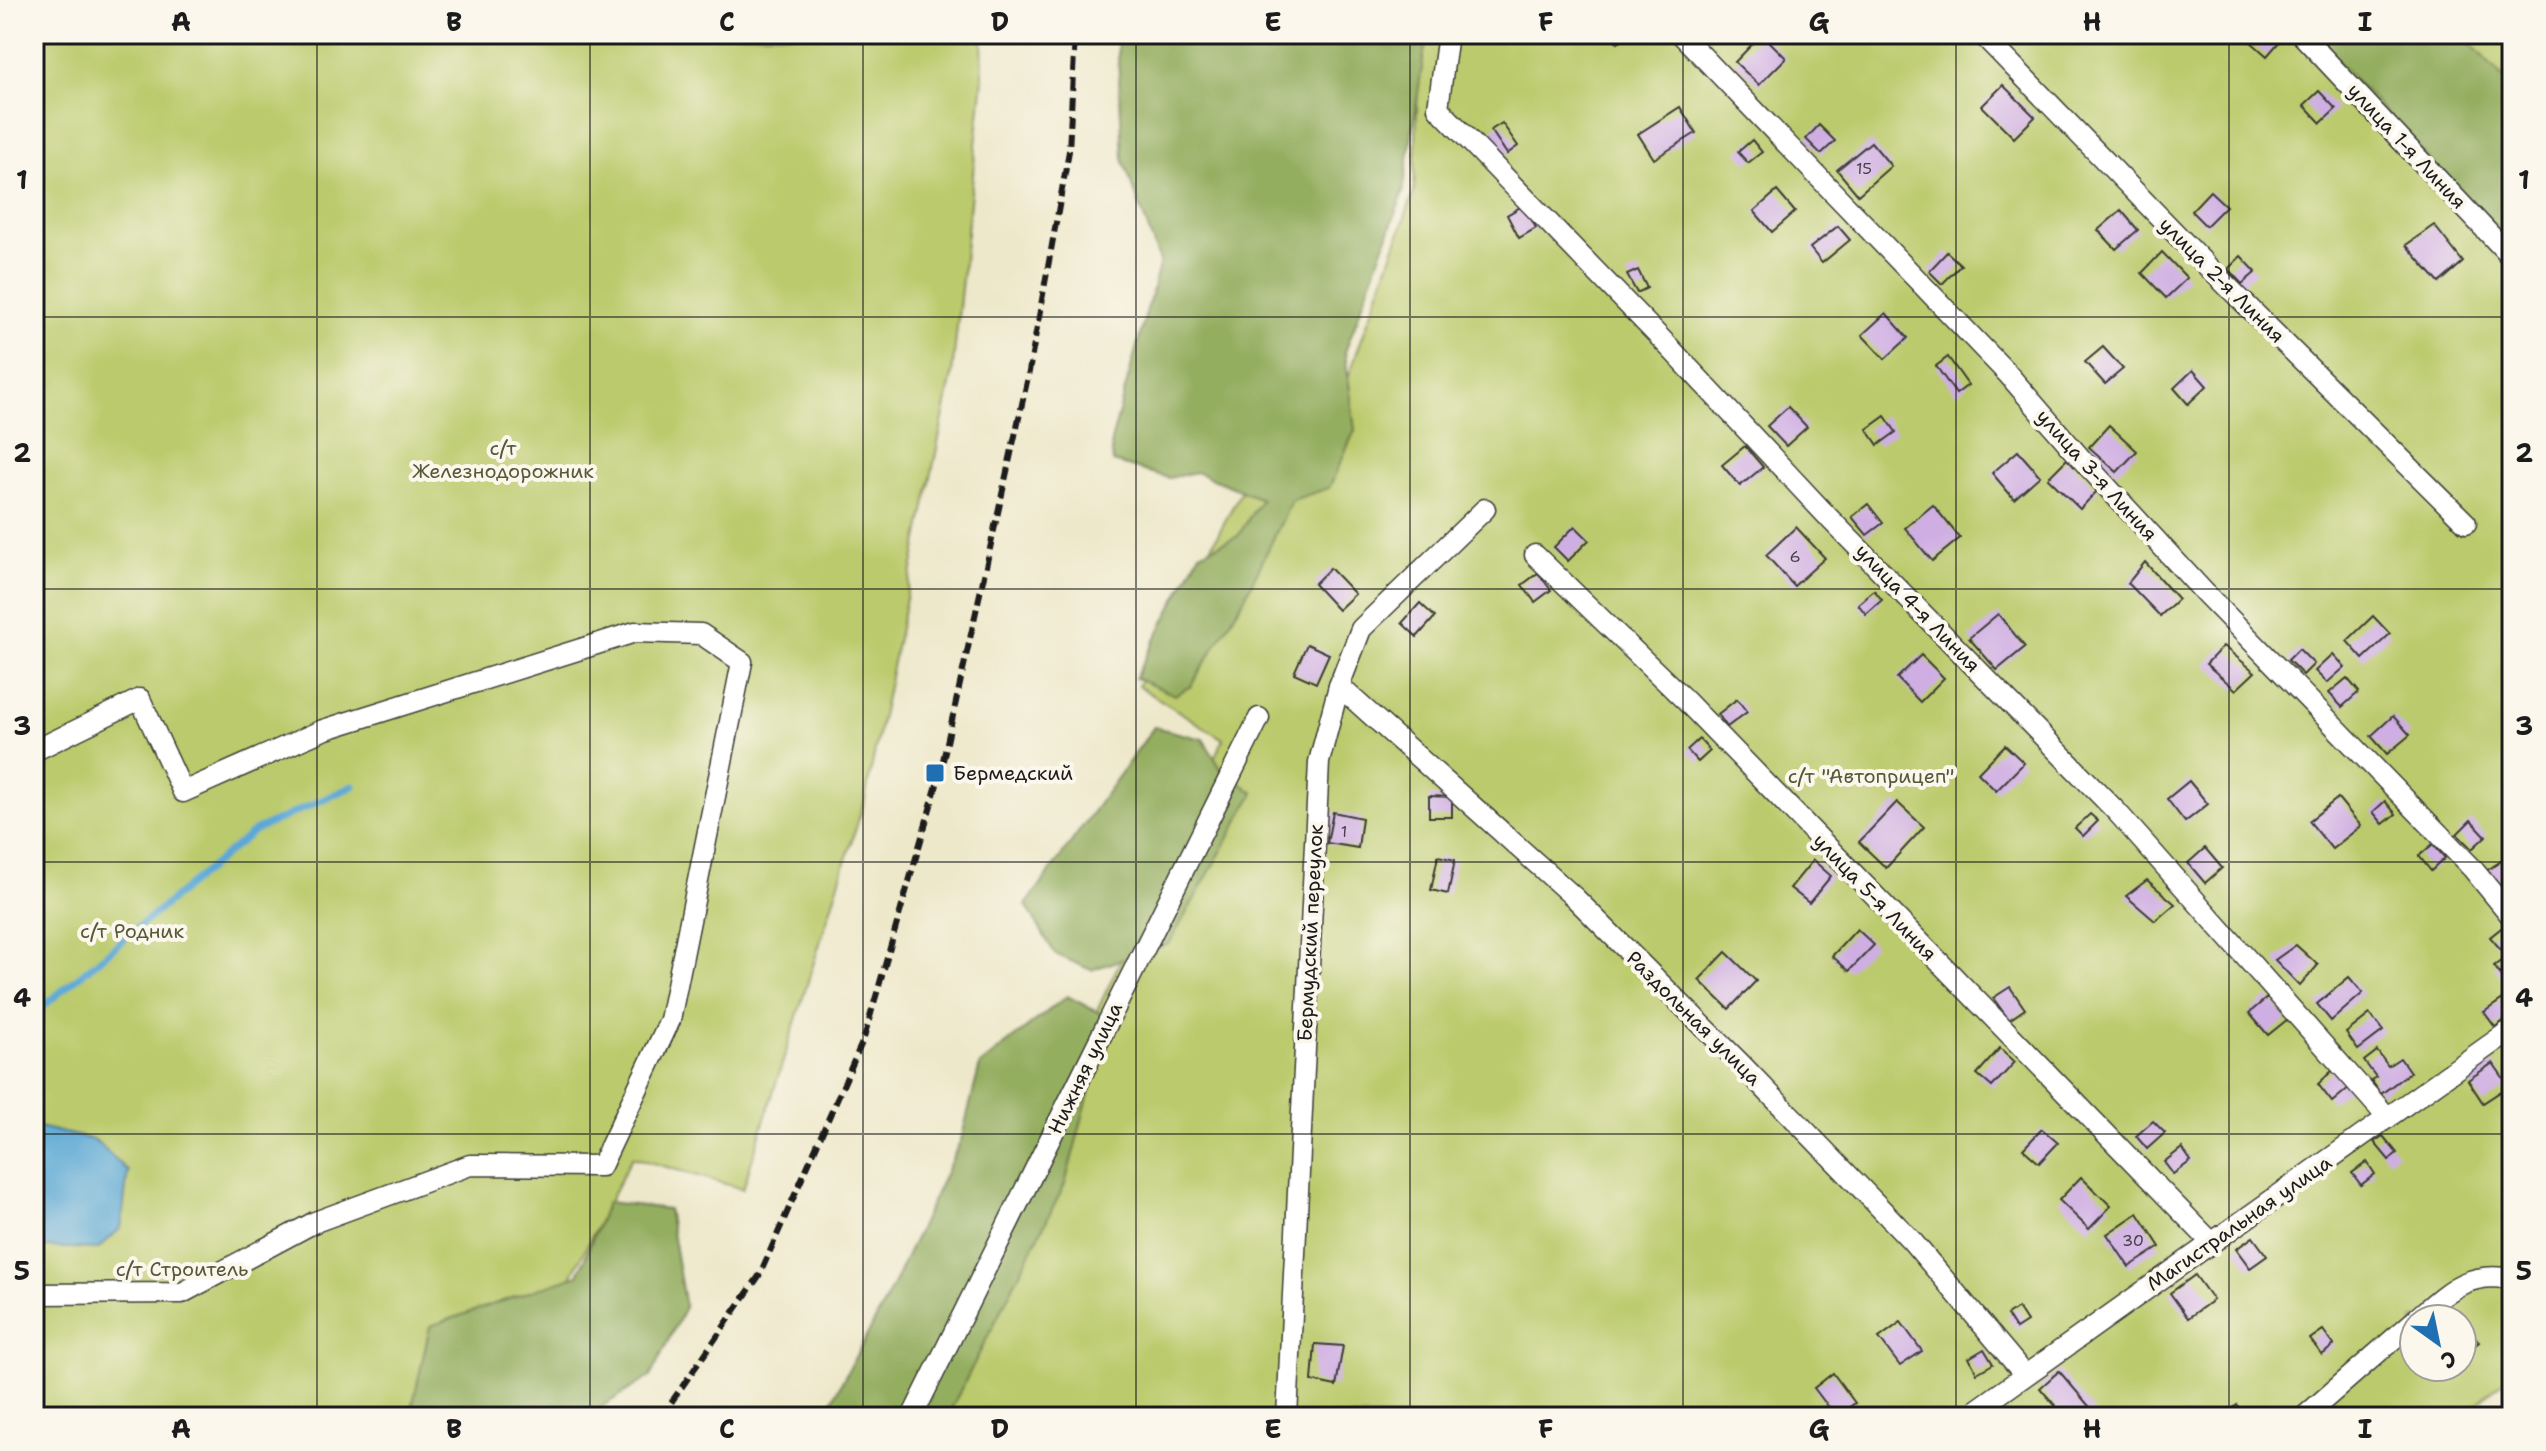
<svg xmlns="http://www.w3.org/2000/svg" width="2546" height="1451" viewBox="0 0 2546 1451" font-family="'Shantell Sans',sans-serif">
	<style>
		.green { fill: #bbca6c; stroke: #6c7344; stroke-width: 2; fill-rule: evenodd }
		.forest { fill: #94ae60; stroke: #58653e; stroke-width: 2 }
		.water { fill: #5ca8d4; stroke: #3c6278; stroke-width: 2 }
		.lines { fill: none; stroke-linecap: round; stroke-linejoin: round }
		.stream { stroke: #5ca8d4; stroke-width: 7 }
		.building { fill: #cfaee3 }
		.minor-casing { stroke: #3c3b36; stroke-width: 23 }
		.minor { stroke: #fff; stroke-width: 20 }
		.rail { stroke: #1c1c1c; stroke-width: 6; stroke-dasharray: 12 6; stroke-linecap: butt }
		.grid { fill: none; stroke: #1c1c1c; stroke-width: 2; stroke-opacity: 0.55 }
		.poi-dot { fill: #1f6fb2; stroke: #fbf7ec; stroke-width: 3 }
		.labels { text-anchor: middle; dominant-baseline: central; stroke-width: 8; stroke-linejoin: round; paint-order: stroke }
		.number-label { font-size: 16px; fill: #49404e }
		.street-label { font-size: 20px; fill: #1c1c1c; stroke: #fbf7ec }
		.park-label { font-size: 20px; fill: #545938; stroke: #fbf7ec }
		.poi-label { font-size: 20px; fill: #1c1c1c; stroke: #fbf7ec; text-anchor: start }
		.neatline { fill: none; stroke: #1c1c1c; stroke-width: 3 }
		.grid-label { font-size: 26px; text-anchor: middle; font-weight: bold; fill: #1c1c1c }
	</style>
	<rect width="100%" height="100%" fill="#fbf7ec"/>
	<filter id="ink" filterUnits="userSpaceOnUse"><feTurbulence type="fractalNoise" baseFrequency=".0125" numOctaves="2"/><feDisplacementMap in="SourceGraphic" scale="16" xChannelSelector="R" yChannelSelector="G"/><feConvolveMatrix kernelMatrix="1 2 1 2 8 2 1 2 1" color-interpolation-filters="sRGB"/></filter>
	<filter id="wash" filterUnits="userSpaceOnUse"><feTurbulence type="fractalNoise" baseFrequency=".006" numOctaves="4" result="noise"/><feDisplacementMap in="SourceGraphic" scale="32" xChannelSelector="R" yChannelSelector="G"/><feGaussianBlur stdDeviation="1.8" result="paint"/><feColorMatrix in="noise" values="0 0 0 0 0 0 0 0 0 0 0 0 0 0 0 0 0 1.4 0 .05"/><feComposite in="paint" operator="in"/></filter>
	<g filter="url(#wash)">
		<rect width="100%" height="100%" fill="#eee8cb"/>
		<!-- green -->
		<g class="green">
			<path d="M34,34H982L983,78L952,375L865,799L743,1189L632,1157L571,1277L430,1417H34Z"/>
			<path d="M1420,34H2512V1373L2462,1417H909L1223,739L1138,686L1242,489L1327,437L1414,192ZM2414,1319H2462V1367H2414Z"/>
		</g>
		<!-- forest -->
		<g class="forest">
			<path d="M1117,34H1427L1403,193L1345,352L1355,430L1329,488L1292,500L1243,601L1191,686L1175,695L1135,678L1200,553L1238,536L1261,499L1196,472L1169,478L1113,462L1111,441L1160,262L1123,159Z"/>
			<path d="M2312,34H2462L2512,88V249Z"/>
			<path d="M1154,727L1203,739L1222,770L1254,793L1169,944L1091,970L1055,954L1026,905Z"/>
			<path d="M1067,996L1109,1018L1065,1184L947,1417H823L886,1300L961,1140L980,1065Z"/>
			<path d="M607,1202L668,1209L685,1307L650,1377L603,1406L593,1417H410L430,1326L578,1275Z"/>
		</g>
		<!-- water -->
		<path class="water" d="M34,1126L95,1140L128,1171L121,1228L98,1249L44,1247L34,1239Z"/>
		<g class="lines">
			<!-- stream -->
			<path class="stream" d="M34,1014L254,831L353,786"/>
		</g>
		<g id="blocks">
			<!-- building -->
			<g class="building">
				<path d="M1610,34H1628L1618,43Z"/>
				<path d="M1762,34L1786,58L1759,85L1735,62Z"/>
				<path d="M2256,34H2272L2280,41L2267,56L2250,41Z"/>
				<path d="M2003,85L2035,117L2014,138L1982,106Z"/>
				<path d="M2319,91L2336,109L2321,123L2304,105Z"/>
				<path d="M1680,107L1696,133L1654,159L1638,134Z"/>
				<path d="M1502,123L1518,146L1507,154L1491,130Z"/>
				<path d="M1819,125L1835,141L1821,154L1806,139Z"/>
				<path d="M1752,140L1762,152L1748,163L1738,152Z"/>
				<path d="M1871,142L1891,166L1858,195L1837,170Z"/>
				<path d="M1777,191L1795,212L1772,232L1754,211Z"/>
				<path d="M2210,191L2226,206L2206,226L2191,211Z"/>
				<path d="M1524,205L1536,228L1519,238L1507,215Z"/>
				<path d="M2121,210L2138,230L2116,249L2098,230Z"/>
				<path d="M2434,225L2463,262L2439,283L2406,245Z"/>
				<path d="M1838,226L1850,240L1822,263L1810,248Z"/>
				<path d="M1947,252L1961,265L1942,284L1929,271Z"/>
				<path d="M2162,252L2187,278L2166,298L2142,273Z"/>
				<path d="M2241,256L2256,272L2242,284L2228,269Z"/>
				<path d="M1638,270L1647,288L1637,293L1627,275Z"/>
				<path d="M1886,313L1908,338L1885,359L1862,335Z"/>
				<path d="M2103,347L2123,369L2105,384L2085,362Z"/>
				<path d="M1948,357L1968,385L1956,394L1936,366Z"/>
				<path d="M2193,370L2207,386L2188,404L2174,388Z"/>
				<path d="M1788,407L1807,427L1786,446L1767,426Z"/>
				<path d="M1885,416L1896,432L1878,445L1867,429Z"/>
				<path d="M2109,425L2137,451L2117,472L2089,447Z"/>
				<path d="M1745,446L1763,467L1740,486L1722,465Z"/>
				<path d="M2018,451L2040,476L2014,499L1992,473Z"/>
				<path d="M2067,459L2098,490L2080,509L2048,478Z"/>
				<path d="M1868,504L1883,523L1867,535L1852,517Z"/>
				<path d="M1933,505L1960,538L1932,561L1905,528Z"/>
				<path d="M1575,526L1589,540L1568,561L1554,547Z"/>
				<path d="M1796,527L1825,558L1794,586L1766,555Z"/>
				<path d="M2145,562L2178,599L2160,616L2128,583Z"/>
				<path d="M1330,568L1355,594L1338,610L1314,584Z"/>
				<path d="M1538,573L1551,590L1535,602L1522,585Z"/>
				<path d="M1874,590L1882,600L1866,614L1858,604Z"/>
				<path d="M1420,603L1435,617L1417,637L1402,623Z"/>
				<path d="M1998,614L2025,647L1997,670L1969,638Z"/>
				<path d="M2373,616L2390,634L2363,659L2347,641Z"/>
				<path d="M1307,644L1329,654L1316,683L1294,673Z"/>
				<path d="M2223,646L2255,672L2236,690L2206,664Z"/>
				<path d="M2299,649L2314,664L2303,675L2288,660Z"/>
				<path d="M2333,654L2345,667L2327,683L2315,671Z"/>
				<path d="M1921,655L1944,678L1920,702L1897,678Z"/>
				<path d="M2347,678L2359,692L2342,707L2329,693Z"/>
				<path d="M1737,699L1747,712L1727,727L1718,714Z"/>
				<path d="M2393,716L2410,735L2387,754L2371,736Z"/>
				<path d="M1699,739L1710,751L1698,762L1687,750Z"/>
				<path d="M2005,745L2024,763L1996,791L1978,773Z"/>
				<path d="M2189,781L2208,804L2185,822L2167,799Z"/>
				<path d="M1429,796L1452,797V817H1429Z"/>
				<path d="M2338,798L2361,826L2332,849L2309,821Z"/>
				<path d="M2385,801L2396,814L2383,824L2373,812Z"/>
				<path d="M1897,802L1924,827L1886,868L1859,842Z"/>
				<path d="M1333,812L1362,818L1358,848L1327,843Z"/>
				<path d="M2090,814L2098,821L2083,836L2075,828Z"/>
				<path d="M2471,820L2486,836L2472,849L2457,834Z"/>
				<path d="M2433,844L2445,858L2431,871L2419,856Z"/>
				<path d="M2205,848L2222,868L2205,883L2188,863Z"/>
				<path d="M1438,856L1455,860L1448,894L1431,890Z"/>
				<path d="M1813,860L1831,876L1809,903L1790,888Z"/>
				<path d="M2503,860L2507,866L2512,862V882L2500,891L2486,871Z"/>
				<path d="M2147,880L2175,904L2155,921L2126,896Z"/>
				<path d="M2505,925L2512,934V943L2502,951L2490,937Z"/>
				<path d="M1857,929L1874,945L1849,971L1832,956Z"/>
				<path d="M2296,945L2318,965L2300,986L2275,960Z"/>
				<path d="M1726,952L1756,981L1729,1009L1699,980Z"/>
				<path d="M2512,953V982L2508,985L2494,966Z"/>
				<path d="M2349,977L2363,993L2331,1021L2317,1004Z"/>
				<path d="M2010,987L2025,1009L2009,1020L1993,998Z"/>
				<path d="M2268,997L2288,1019L2268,1035L2249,1013Z"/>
				<path d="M2503,999L2512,1015L2495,1027L2484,1012Z"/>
				<path d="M2370,1014L2383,1031L2358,1050L2346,1033Z"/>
				<path d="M2000,1048L2015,1062L1992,1087L1977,1074Z"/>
				<path d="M2377,1051L2388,1066L2400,1058L2410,1072L2381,1094L2371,1080L2376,1077L2364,1061Z"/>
				<path d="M2493,1063L2509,1086L2483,1103L2468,1080Z"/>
				<path d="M2334,1069L2350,1087L2332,1102L2318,1084Z"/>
				<path d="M2153,1121L2165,1133L2147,1149L2136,1136Z"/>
				<path d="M2042,1129L2058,1143L2039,1163L2023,1149Z"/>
				<path d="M2383,1136L2397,1153L2389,1160L2374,1142Z"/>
				<path d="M2182,1148L2191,1161L2173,1174L2164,1162Z"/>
				<path d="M2367,1162L2375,1174L2361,1185L2352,1173Z"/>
				<path d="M2081,1177L2111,1206L2089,1229L2059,1200Z"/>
				<path d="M2138,1213L2160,1247L2129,1267L2107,1234Z"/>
				<path d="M2253,1237L2267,1256L2250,1268L2236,1249Z"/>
				<path d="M2195,1275L2213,1300L2188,1318L2170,1293Z"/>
				<path d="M2018,1308L2027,1322L2016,1329L2007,1315Z"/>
				<path d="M2462,1320L2479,1342L2462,1355Z"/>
				<path d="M1901,1322L1922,1351L1900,1366L1879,1338Z"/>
				<path d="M2323,1330L2334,1345L2322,1355L2310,1339Z"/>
				<path d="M1315,1344L1343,1346L1336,1386L1312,1381Z"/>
				<path d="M1984,1349L1993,1364L1977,1373L1969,1358Z"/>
				<path d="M2059,1371L2094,1412L2088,1417H2065L2040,1388Z"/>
				<path d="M1833,1373L1855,1403L1836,1417L1814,1388Z"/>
				<path d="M2237,1405L2246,1417H2223Z"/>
			</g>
		</g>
	</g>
	<g filter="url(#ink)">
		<use href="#blocks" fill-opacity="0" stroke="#3c3b36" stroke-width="2"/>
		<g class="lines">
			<!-- minor casing -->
			<g class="minor-casing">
				<g id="minor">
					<path d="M1448,34L1438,108L1672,350L1830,519L2117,812L2388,1118"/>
					<path d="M1681,34L2007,373L2084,462L2205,593L2472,868L2512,917"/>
					<path d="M1982,34L2209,268L2466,523"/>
					<path d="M2301,34L2512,258"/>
					<path d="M1535,555L1686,701L2212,1243"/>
					<path d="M1339,686L1575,898L1741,1064L1912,1241L2025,1375"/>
					<path d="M34,751L140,699L183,792L323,730L635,632L701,634L742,662L670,1020L601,1166L470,1165L315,1222L182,1293L34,1294"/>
					<path d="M2416,1319C2448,1291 2467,1271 2512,1279"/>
					<path d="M912,1417L1259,718"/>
					<path d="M1287,1417L1319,762L1339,686L1361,629L1485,509"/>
					<path d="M1967,1417L2512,1029"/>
					<path d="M2304,1417L2414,1321"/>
				</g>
			</g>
			<!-- minor -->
			<use href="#minor" class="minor"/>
			<!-- rail -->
			<g class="rail">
				<path d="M661,1417L759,1276L864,1038L940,774L1028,377L1069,151L1075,34"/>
				<path d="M2511,1417H2512"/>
			</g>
		</g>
	</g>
	<!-- grid -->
	<path class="grid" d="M317,34V1417M590,34V1417M863,34V1417M1136,34V1417M1410,34V1417M1683,34V1417M1956,34V1417M2229,34V1417M34,317H2512M34,589H2512M34,862H2512M34,1134H2512"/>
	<!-- markers -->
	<rect class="poi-dot" x="925" y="763" width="20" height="20" rx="4"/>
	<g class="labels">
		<!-- number labels -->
		<g class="number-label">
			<text x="1864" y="168">15</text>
			<text x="1795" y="556">6</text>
			<text x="1344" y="831">1</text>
			<text x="2133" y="1240">30</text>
		</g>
		<!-- street labels -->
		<g class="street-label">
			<text transform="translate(2407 146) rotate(47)">улица 1-я Линия</text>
			<text transform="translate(2222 280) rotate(45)">улица 2-я Линия</text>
			<text transform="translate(2097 475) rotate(48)">улица 3-я Линия</text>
			<text transform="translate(1918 608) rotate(46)">улица 4-я Линия</text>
			<text transform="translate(1875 897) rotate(46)">улица 5-я Линия</text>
			<text transform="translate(1310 933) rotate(-87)">Бермудский переулок</text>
			<text transform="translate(1694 1018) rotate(45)">Раздольная улица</text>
			<text transform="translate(1085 1068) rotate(-64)">Нижняя улица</text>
			<text transform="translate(2239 1223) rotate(-35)">Магистральная улица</text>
		</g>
		<!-- park labels -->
		<g class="park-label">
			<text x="503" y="448">с/т<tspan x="503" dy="23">Железнодорожник</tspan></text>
			<text x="1871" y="776">с/т "Автоприцеп"</text>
			<text x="132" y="931">с/т Родник</text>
			<text x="182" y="1269">с/т Строитель</text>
		</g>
		<!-- poi labels -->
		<g class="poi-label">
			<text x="953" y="773">Бермедский</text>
		</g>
	</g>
	<!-- margin -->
	<rect width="2546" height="1451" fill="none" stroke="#fbf7ec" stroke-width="88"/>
	<!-- north arrow -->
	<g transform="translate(2438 1343) rotate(147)"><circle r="38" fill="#fbf7ec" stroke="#a29f99" stroke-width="2"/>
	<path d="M0-6L14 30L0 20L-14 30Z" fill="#1f6fb2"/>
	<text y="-12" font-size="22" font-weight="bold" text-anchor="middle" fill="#1c1c1c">С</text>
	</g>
	<rect x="44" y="44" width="2458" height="1363" class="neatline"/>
	<g class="grid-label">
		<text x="181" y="31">A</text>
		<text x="454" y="31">B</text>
		<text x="727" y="31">C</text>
		<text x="1000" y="31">D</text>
		<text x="1273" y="31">E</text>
		<text x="1546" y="31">F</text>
		<text x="1819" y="31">G</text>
		<text x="2092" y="31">H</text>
		<text x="2365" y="31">I</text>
		<text x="22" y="189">1</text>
		<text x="2524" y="189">1</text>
		<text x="22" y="462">2</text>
		<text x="2524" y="462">2</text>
		<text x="22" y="735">3</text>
		<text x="2524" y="735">3</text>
		<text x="22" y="1007">4</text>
		<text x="2524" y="1007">4</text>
		<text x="22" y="1280">5</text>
		<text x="2524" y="1280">5</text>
		<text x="181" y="1438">A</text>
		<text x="454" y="1438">B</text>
		<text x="727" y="1438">C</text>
		<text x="1000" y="1438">D</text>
		<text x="1273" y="1438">E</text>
		<text x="1546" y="1438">F</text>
		<text x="1819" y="1438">G</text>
		<text x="2092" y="1438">H</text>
		<text x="2365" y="1438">I</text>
	</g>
</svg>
